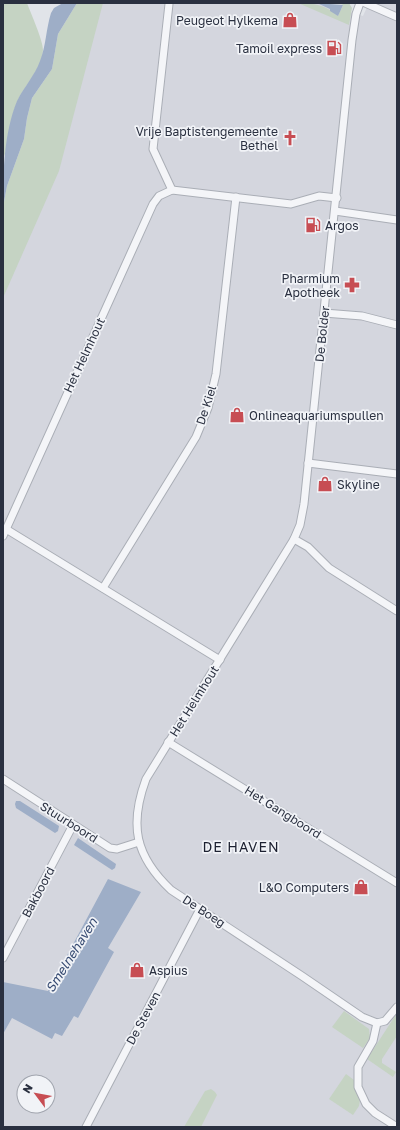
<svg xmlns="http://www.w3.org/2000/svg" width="400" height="1130" viewBox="0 0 400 1130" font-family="'Golos Text',sans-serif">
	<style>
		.built { fill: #d4d6de; fill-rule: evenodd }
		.green { fill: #c5d3c3 }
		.water { fill: #9eaec7 }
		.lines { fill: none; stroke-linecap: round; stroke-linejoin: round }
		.minor-casing { stroke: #aaaeb6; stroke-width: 9 }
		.minor { stroke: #f4f5f8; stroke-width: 7 }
		.labels { text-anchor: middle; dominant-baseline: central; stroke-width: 3.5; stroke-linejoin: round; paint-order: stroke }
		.poi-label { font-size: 12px; fill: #2a3040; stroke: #f1f3f7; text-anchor: end }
		.street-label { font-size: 12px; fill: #2a3040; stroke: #f1f3f7 }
		.water-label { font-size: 13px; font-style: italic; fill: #374b72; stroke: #f1f3f7 }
		.quarter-label { font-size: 14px; letter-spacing: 1px; fill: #1d2131; stroke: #f1f3f7 }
	</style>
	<rect width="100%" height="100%" fill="#e1e4e9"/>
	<!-- built -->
	<path class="built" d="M98,3H321L363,16L369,3H397V1127H3V273ZM24,1082H48V1106H24Z"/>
	<!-- green -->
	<g class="green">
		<path d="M3,3H27C31,14 43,40 43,50C42,69 24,86 17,102C9,121 11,141 3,159Z"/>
		<path d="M77,3H103L59,171L3,298V207L7,186L24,139L27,118L32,98L52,69L58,34Z"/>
		<path d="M298,3C315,3 325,5 338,16L343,5L339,3H349L352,8L349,25Z"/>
		<path d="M344,1011L369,1029L370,1038L363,1048L332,1027Z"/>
		<path d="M397,1013V1036L382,1059V1063L396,1072L393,1077L367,1059Z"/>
		<path d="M346,1074L354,1080L360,1100L359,1106L353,1115L329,1099Z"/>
		<path d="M211,1089L215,1092L217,1095L201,1127H184L205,1091Z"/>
	</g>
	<!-- water -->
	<g class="water">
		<path d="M63,3H77L58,34L52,69L32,98L27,118L24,139L7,186L3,207C3,172 4,133 17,101C24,87 35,75 40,61C46,46 46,29 51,13L54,8Z"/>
		<path d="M317,3L343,5L338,16L330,11V9Z"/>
		<path d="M16,801H20L59,826L58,831L55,833L16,808L15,804Z"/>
		<path d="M78,838L116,864L115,868L112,870L74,845Z"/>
		<path d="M108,879L141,892L108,948L114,952L78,1018L74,1016L62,1036L55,1033L52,1039L12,1018L3,1034V982L48,991Z"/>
	</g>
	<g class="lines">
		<!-- minor casing -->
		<g class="minor-casing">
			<g id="minor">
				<path d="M360,3L356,14L352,40L304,504L300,525L294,539L308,547L329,568L397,611"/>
				<path d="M365,3L397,17"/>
				<path d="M169,4L153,149L172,190"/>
				<path d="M335,211L397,220"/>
				<path d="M324,313L362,316L397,325"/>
				<path d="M308,463L397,474"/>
				<path d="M6,529L220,660"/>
				<path d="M3,536L153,204L159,196L172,190L291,204L319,196L337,198"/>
				<path d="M294,539L146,779C129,825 135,856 171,890L302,976L362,1017L377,1023"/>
				<path d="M103,588L196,437L208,408L216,374L236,197"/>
				<path d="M168,742L397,883"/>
				<path d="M3,779L110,848L117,849L139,842"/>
				<path d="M3,958L73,825"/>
				<path d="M397,1007L385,1021L377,1023L373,1041L358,1067V1087L366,1104L375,1113L397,1127"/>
				<path d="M86,1127L200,909"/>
			</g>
		</g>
		<!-- minor -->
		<use href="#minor" class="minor"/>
	</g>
	<!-- icons -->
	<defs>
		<g id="shop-bare" transform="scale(1.2)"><path d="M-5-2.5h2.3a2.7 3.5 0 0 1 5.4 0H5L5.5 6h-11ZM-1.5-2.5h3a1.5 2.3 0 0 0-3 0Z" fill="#c74d53" stroke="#f1f3f7" stroke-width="2.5" paint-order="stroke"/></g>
		<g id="fuel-bare" transform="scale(1.2)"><path d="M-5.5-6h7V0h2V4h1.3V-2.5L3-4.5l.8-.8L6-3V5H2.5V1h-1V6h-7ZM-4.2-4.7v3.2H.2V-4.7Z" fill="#c74d53" stroke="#f1f3f7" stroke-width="2.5" paint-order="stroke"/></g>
		<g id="church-bare" transform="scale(1.2)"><path d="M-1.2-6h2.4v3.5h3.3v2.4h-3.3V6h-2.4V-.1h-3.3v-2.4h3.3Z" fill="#c74d53" stroke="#f1f3f7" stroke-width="2.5" paint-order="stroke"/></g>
		<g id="pharmacy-bare" transform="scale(1.2)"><path d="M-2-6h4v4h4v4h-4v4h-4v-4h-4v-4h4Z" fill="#c74d53" stroke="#f1f3f7" stroke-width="2.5" paint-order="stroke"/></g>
	</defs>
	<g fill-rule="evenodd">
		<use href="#shop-bare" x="290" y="20"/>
		<use href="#fuel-bare" x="334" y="48"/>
		<use href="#church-bare" x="290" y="138"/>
		<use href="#fuel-bare" x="313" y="225"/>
		<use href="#pharmacy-bare" x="352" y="285"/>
		<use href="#shop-bare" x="237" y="415"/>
		<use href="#shop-bare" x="325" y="484"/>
		<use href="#shop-bare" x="361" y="887"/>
		<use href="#shop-bare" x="137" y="970"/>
	</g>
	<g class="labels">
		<!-- poi labels -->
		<g class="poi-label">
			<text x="278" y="20">Peugeot Hylkema</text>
			<text x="322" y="48">Tamoil express</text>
			<text x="278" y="131">Vrije Baptistengemeente<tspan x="278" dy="14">Bethel</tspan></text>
			<text x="325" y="225" text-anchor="start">Argos</text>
			<text x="340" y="278">Pharmium<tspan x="340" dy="14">Apotheek</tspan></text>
			<text x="249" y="415" text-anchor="start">Onlineaquariumspullen</text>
			<text x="337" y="484" text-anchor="start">Skyline</text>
			<text x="349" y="887">L&amp;O Computers</text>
			<text x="149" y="970" text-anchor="start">Aspius</text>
		</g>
		<!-- street labels -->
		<g class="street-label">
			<text transform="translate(322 334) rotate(-84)">De Bolder</text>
			<text transform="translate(84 355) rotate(-65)">Het Helmhout</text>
			<text transform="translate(206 405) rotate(-72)">De Kiel</text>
			<text transform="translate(194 701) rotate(-58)">Het Helmhout</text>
			<text transform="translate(283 812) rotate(32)">Het Gangboord</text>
			<text transform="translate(69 822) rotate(32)">Stuurboord</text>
			<text transform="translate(38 892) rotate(-62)">Bakboord</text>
			<text transform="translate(204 911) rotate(33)">De Boeg</text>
			<text transform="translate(143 1018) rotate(-62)">De Steven</text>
		</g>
		<!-- water labels -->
		<g class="water-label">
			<text transform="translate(71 955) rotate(-58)">Smelnehaven</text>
		</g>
		<!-- quarter labels -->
		<g class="quarter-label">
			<text x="241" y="846">DE HAVEN</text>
		</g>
	</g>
	<!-- border -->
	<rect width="400" height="1130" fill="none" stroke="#2a3040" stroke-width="8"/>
	<!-- north arrow -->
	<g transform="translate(36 1094) rotate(302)"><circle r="19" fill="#f1f3f7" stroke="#a1a5ae"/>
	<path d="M0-3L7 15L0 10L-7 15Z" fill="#c74d53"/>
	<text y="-6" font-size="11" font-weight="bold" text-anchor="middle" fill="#2a3040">N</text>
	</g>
</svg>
